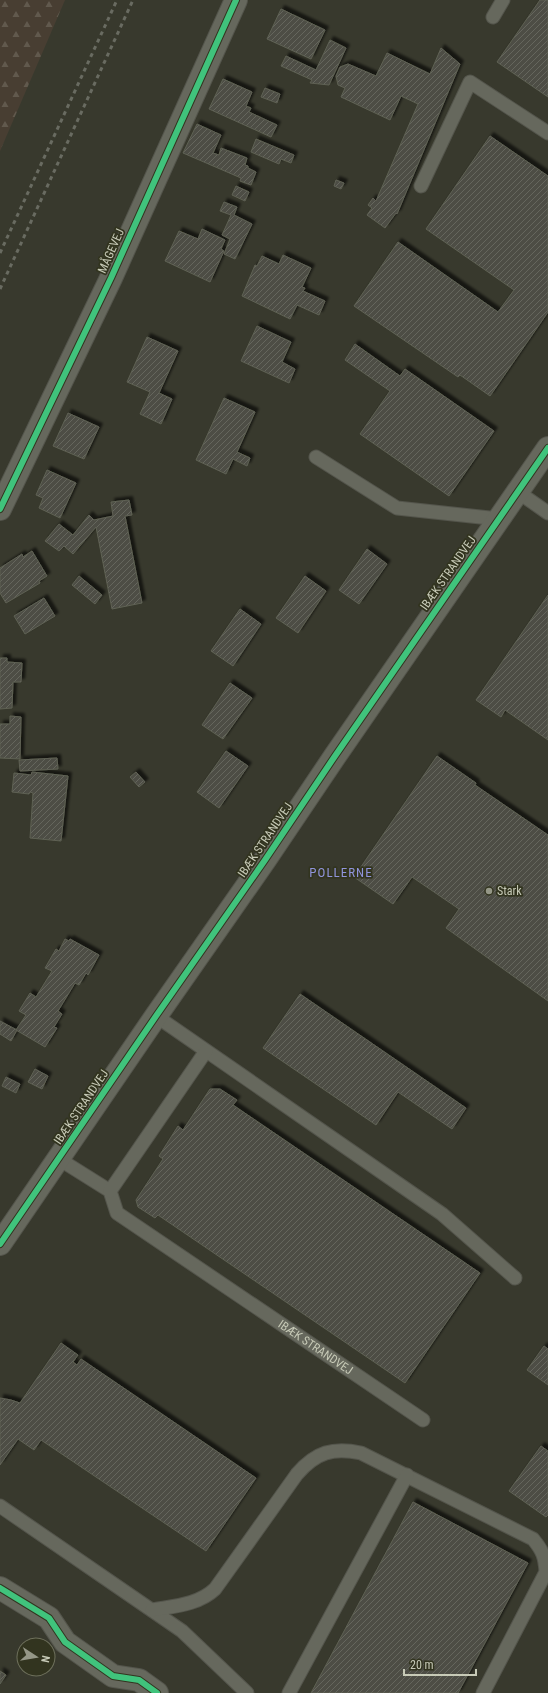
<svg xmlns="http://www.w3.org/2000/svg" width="548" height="1693" viewBox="0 0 548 1693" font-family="'Roboto Condensed',sans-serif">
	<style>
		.forest { fill: url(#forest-firs) }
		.building { fill: url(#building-hatch); stroke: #5f6154; filter: url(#shadow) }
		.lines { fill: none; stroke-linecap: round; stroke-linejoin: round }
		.service-casing { stroke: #54554c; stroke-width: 15 }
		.minor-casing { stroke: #54554c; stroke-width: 24 }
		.tertiary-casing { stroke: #54554c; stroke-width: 24 }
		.service { stroke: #66685d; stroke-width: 13 }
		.minor { stroke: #66685d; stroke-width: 22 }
		.tertiary { stroke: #66685d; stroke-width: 22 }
		.rail { stroke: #696b61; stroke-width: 3; stroke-dasharray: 4 4; stroke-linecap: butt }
		.cycleway-casing { stroke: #32341f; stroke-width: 8 }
		.cycleway { stroke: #40c37c; stroke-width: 6 }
		.poi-dot { fill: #959787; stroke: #32341f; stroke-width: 1.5 }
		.labels { text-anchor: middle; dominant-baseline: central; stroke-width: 3.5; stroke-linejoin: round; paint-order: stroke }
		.street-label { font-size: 12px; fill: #c7cab7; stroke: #32341f }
		.poi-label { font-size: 12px; fill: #c7cab7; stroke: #32341f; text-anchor: start }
		.neighbourhood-label { font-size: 13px; letter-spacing: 1px; fill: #9094dc; stroke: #32341f }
	</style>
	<defs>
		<pattern id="forest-firs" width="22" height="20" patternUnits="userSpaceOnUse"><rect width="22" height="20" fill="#483e32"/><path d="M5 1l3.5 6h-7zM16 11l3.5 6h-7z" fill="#61594d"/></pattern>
		<pattern id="building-hatch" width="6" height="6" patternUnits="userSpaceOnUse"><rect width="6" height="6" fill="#4d4e44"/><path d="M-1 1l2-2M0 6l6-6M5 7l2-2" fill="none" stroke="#65665d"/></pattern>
		<filter id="shadow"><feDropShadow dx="3.5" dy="-3.5" stdDeviation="1" flood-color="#0009"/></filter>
	</defs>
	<rect width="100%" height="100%" fill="#38392d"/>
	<!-- forest -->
	<path class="forest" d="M0,0H65L0,151Z"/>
	<!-- building -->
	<g class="building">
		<path d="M540,0H548V97L497,62Z"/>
		<path d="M281,9L325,30L311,59L267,39Z"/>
		<path d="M330,40L346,48L329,85L310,83L312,80L281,66L286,56L316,70Z"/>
		<path d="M441,48L460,64L397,214L396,213L385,228L367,215L372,208L368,205L373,198L376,201L418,104L401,96L390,120L341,97L345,88L338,85L336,76L340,67L348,64L376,76L387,53L430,74Z"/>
		<path d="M223,79L252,92L246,106L251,108L249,112L277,125L271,137L209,109Z"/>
		<path d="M265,88L280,94L277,103L261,97Z"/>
		<path d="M197,124L221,135L213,153L219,155L221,148L247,158L245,165L248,166V168L256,172L251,185L240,181L241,178L183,153Z"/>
		<path d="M490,136L548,176V312L490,396L460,375L458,377L354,306L398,242L498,312L514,290L426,229Z"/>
		<path d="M256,139L294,155L291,163L281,159L279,164L251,152Z"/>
		<path d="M336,180L344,183L341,189L334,186Z"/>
		<path d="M236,186L249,192L245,201L232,195Z"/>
		<path d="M224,202L237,207L234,215L252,224L235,259L224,254L230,239L222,235L231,215L220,211Z"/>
		<path d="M202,229L225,240L221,249L224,251L210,282L165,261L179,231L198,239Z"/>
		<path d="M283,255L311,268L302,287L305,288L303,291L325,301L319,315L297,305L290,319L242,296L255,265L257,266L262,256L279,264Z"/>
		<path d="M257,326L291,342L282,362L295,369L289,383L241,361Z"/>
		<path d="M147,337L178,351L159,393L172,399L161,424L140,414L150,392L127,382Z"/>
		<path d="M355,344L400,376L405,369L494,431L449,496L360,434L390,391L345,360Z"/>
		<path d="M224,398L255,412L237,452L250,458L247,466L233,459L226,474L196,460Z"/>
		<path d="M68,413L99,427L84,459L53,446Z"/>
		<path d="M47,470L76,483L60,518L39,508L43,498L36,495Z"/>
		<path d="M129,500L132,515L125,516L142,603L112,609L96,527L73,554L64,546L59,551L45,541L59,524L73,535L89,515L94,520L113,516L111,502Z"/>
		<path d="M367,549L387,564L359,604L339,590Z"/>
		<path d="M32,551L47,576L39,581L40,583L6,603L0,593V568L22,554L23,557Z"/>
		<path d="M79,576L102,595L95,604L72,585Z"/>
		<path d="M305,576L326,591L298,633L276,618Z"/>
		<path d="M548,595V740L505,710L501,717L476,700Z"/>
		<path d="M44,598L55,616L25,634L14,616Z"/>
		<path d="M240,609L261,624L233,666L211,651Z"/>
		<path d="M0,658H7V662L22,663L21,682H13L12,708L0,709Z"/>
		<path d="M230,683L252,698L223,739L202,725Z"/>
		<path d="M10,716L21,717L20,759L0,758V724H10Z"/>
		<path d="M226,751L248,766L219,808L197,792Z"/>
		<path d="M437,756L476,783L475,785L548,835V1001L446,928L459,909L412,877L393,904L354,877Z"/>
		<path d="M57,758L58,769L20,771L19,760Z"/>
		<path d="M32,772L68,776L61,841L30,838L33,793L30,792L29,794L12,792L14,773L31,775Z"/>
		<path d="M136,772L145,782L139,787L130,777Z"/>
		<path d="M65,939L69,941L70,939L99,955L88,975L86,973L79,985L75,983L58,1011L62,1014L54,1027L57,1028L45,1047L16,1030L26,1015L19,1011L30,993L36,997L52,971L45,968L56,949L59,951Z"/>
		<path d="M300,994L466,1108L452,1129L398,1092L376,1125L263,1048Z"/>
		<path d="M0,1021L17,1030L11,1041L0,1034Z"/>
		<path d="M35,1069L48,1076L42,1089L28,1082Z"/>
		<path d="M6,1077L20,1084L16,1093L2,1086Z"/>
		<path d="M210,1089H220L237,1100L233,1105L480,1273L405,1383L158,1215L155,1218L138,1207L136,1200L163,1159L159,1156L178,1126L183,1130Z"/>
		<path d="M61,1343L78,1355L73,1362L77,1365L81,1359L256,1478L206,1551L41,1440L34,1450L18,1439L0,1465V1398L11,1400L20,1403Z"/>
		<path d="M544,1346L548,1349V1385L527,1370Z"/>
		<path d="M541,1446L548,1451V1515L546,1517L509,1491Z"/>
		<path d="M413,1502L528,1563L458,1693H311Z"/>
		<path d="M0,1671L6,1675L0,1684Z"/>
	</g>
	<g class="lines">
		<!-- service casing -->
		<g class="service-casing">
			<g id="service">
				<path d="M493,17L503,0"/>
				<path d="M421,186L470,82L548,133"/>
				<path d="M316,457L397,508L499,519"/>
				<path d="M518,492L548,513"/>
				<path d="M156,1016L442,1214L515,1278"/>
				<path id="s1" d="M59,1159L110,1191L117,1213L423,1420"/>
				<path d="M110,1191L206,1051"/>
				<path d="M0,1506L182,1631L247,1693"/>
				<path d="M152,1610C174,1606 198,1605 215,1589L297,1474C316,1452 333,1447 361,1453L533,1539C543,1551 545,1557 546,1572L483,1693"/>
				<path d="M289,1693L407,1475"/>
			</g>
		</g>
		<!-- minor casing -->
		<g class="minor-casing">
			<g id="minor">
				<path d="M0,509L111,278L236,0"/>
				<path d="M0,1588L49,1618L65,1642L113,1676L139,1680L157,1693"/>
			</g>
		</g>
		<!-- tertiary casing -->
		<g class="tertiary-casing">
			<path id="tertiary" d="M0,1244L156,1016L265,860L335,756L548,448"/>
		</g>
		<!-- service -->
		<use href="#service" class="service"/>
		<!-- minor -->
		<use href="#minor" class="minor"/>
		<!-- tertiary -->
		<use href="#tertiary" class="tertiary"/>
		<!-- rail -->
		<g class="rail">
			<path d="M0,253L117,0"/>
			<path d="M0,289L133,0"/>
		</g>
		<!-- cycleway casing -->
		<g class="cycleway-casing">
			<g id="cycleway">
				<path d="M0,509L111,278L236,0"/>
				<path d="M0,1244L156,1016L265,860L335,756L548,448"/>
				<path d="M0,1588L49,1618L65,1642L113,1676L139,1680L157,1693"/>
			</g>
		</g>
		<!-- cycleway -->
		<use href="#cycleway" class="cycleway"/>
	</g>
	<!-- markers -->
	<circle class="poi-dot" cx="489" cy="891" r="4"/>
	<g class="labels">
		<!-- street labels -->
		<g class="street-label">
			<text transform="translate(111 251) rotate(-66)">MÅGEVEJ</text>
			<text transform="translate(448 573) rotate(-55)">IBÆK STRANDVEJ</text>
			<text transform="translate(265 840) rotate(-56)">IBÆK STRANDVEJ</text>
			<text transform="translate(81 1107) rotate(-56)">IBÆK STRANDVEJ</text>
			<text stroke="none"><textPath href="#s1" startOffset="323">IBÆK STRANDVEJ</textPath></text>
		</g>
		<!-- poi labels -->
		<g class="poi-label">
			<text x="497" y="891">Stark</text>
		</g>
		<!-- neighbourhood labels -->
		<g class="neighbourhood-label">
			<text x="341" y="872">POLLERNE</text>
		</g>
	</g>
	<!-- north arrow -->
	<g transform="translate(36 1657) rotate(102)"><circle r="19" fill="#32341f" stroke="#6e705c"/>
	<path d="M0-3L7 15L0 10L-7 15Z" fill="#959787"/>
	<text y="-6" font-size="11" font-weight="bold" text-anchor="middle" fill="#c7cab7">N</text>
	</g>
	<!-- scale -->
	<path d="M404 1669v6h72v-6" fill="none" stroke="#c7cab7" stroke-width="2"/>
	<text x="410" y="1669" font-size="12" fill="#c7cab7" stroke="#32341f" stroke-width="3" paint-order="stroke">20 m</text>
</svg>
